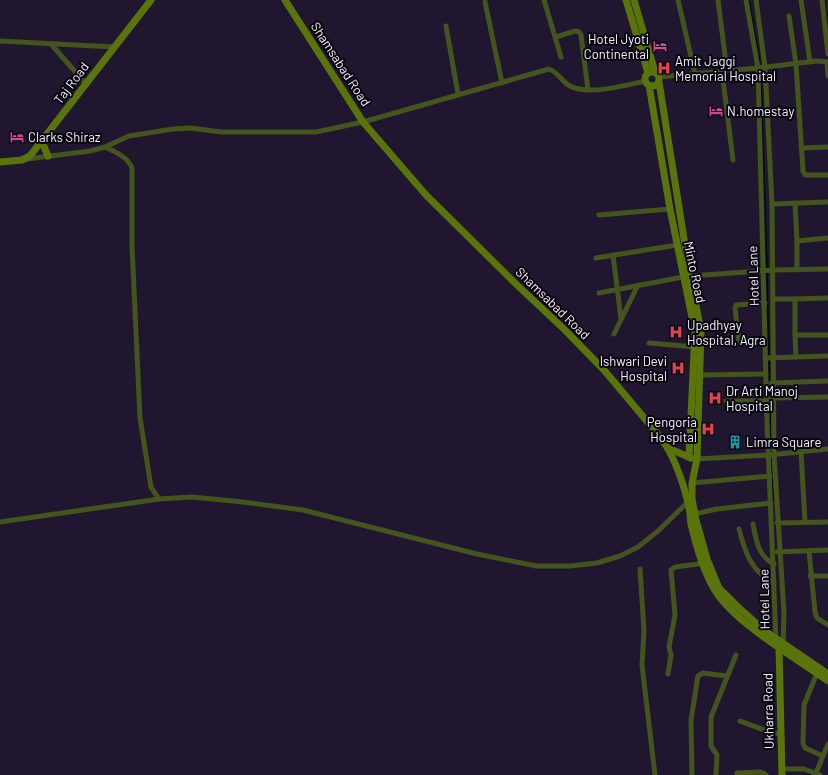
<svg xmlns="http://www.w3.org/2000/svg" width="828" height="775" viewBox="0 0 828 775" font-family="Barlow,sans-serif">
	<style>
		.lines { fill: none; stroke-linecap: round; stroke-linejoin: round }
		.stream { stroke: #010910; stroke-width: 1.5 }
		.street { stroke: #43541d; stroke-width: 5 }
		.secondary { stroke: #59740b; stroke-width: 7 }
		.labels { text-anchor: middle; dominant-baseline: central; stroke-width: 4; stroke-linejoin: round; paint-order: stroke }
		.poi-label { font-size: 13px; fill: #f4effd; stroke: #08050e; text-anchor: start }
		.street-label { font-size: 13px; fill: #f4effd; stroke: #08050e }
	</style>
	<rect width="100%" height="100%" fill="#20162f"/>
	<g class="lines">
		<!-- stream -->
		<g class="stream">
			<path d="M749,0L760,63"/>
			<path d="M761,77L767,269"/>
			<path d="M767,273L771,453"/>
			<path d="M771,457L773,503"/>
		</g>
		<!-- street -->
		<g class="street">
			<path d="M544,0L561,57"/>
			<path d="M678,0L695,74"/>
			<path d="M718,0L727,71"/>
			<path d="M746,0L758,68L767,422L776,640"/>
			<path d="M756,0L765,67L772,204L774,455L784,613L783,646"/>
			<path d="M801,0L810,62"/>
			<path d="M822,0L828,54"/>
			<path d="M485,2L502,83"/>
			<path d="M789,16L796,64L803,171L805,175H828"/>
			<path d="M446,26L458,94"/>
			<path d="M556,37L575,31L579,32L581,35L588,90"/>
			<path d="M0,41L114,47"/>
			<path d="M51,44L86,84"/>
			<path d="M827,62L828,76"/>
			<path d="M722,72L733,160"/>
			<path d="M659,77L758,68L816,61L828,62"/>
			<path d="M105,147C115,152 128,157 132,168V246L140,418L151,487L159,499"/>
			<path d="M801,148L828,147"/>
			<path d="M27,159L90,151L105,147L129,136L173,129L191,128L221,132H316L363,122L549,69C558,72 562,82 570,86C589,96 625,85 646,81"/>
			<path d="M795,203L797,241"/>
			<path d="M772,204L828,202"/>
			<path d="M599,215L670,209"/>
			<path d="M613,255L621,319"/>
			<path d="M596,258L677,245"/>
			<path d="M797,270V241L828,238"/>
			<path d="M690,276L773,270L828,269"/>
			<path d="M599,293L683,277"/>
			<path d="M774,299H795"/>
			<path d="M765,303L736,305L735,308L739,342H765"/>
			<path d="M614,334L638,285"/>
			<path d="M795,335V299L828,298"/>
			<path d="M649,343L695,347"/>
			<path d="M796,357L795,335H828"/>
			<path d="M765,358L828,356"/>
			<path d="M700,375L766,374"/>
			<path d="M771,383L828,381"/>
			<path d="M771,398L828,397"/>
			<path d="M726,401H767"/>
			<path d="M801,452L805,522"/>
			<path d="M697,459L769,455L828,449"/>
			<path d="M692,483L770,476"/>
			<path d="M694,514L717,509L771,503"/>
			<path d="M0,522L159,499L192,497L243,502L303,510L477,554L536,566H570L597,563L620,556L638,547L658,531L690,500"/>
			<path d="M777,523L828,522"/>
			<path d="M753,524C756,540 758,556 774,564"/>
			<path d="M739,529C745,553 752,572 774,583"/>
			<path d="M809,551L815,612L817,618L828,625"/>
			<path d="M777,552L828,550"/>
			<path d="M640,569L644,631L642,665L655,775"/>
			<path d="M810,576H828"/>
			<path d="M668,674L671,655L669,647L675,615L671,570L675,567L706,563"/>
			<path d="M740,721L772,733L780,734"/>
			<path d="M823,756L828,744"/>
			<path d="M782,769H804L820,775"/>
			<path d="M737,773L761,772L766,775"/>
			<path d="M816,773L823,756L805,748L803,743L804,705L817,673"/>
			<path d="M692,775L691,720L698,676L703,673L727,676"/>
			<path d="M716,775L717,755L711,746V717L736,655"/>
		</g>
		<!-- secondary -->
		<g class="secondary">
			<path d="M285,0L363,122L426,195L517,285L565,330L604,370L661,438C673,455 682,479 687,499C690,507 690,516 691,524C696,545 702,568 713,587C732,622 795,657 828,681"/>
			<path d="M626,0L648,73"/>
			<path d="M634,0L655,72"/>
			<circle cx="652" cy="79" r="7"/>
			<path d="M659,82L689,270L701,331L697,459L692,483V499L696,520L707,559L719,588L737,606L765,631L828,674"/>
			<path d="M649,85L670,209L695,332L689,457"/>
			<path d="M42,142L48,156"/>
			<path d="M0,162L22,160L30,156L151,0"/>
			<path d="M668,448L691,458"/>
			<path d="M779,647L782,775"/>
		</g>
	</g>
	<!-- icons -->
	<defs>
		<g id="hotel-bare" transform="scale(1.08)"><path d="M-6-4.5h1.5V1H6V5H4.5V3h-9V5H-6ZM-4 0a1.8 1.8 0 1 1 3.6 0ZM.5 0V-2.5h3Q6-2.5 6 0Z" fill="#d1479c" stroke="#08050e" stroke-width="2.5" paint-order="stroke"/></g>
		<g id="hospital-bare" transform="scale(1.08)"><path d="M-5-5h3v3.5h4V-5h3V5h-3V1.5h-4V5h-3Z" fill="#e0444e" stroke="#08050e" stroke-width="2.5" paint-order="stroke"/></g>
		<g id="building-bare" transform="scale(1.08)"><path d="M-4-6H4V6H1V3H-1V6H-4ZM-2.5-4.3h1.7v1.8h-1.7ZM.8-4.3h1.7v1.8H.8ZM-2.5-1h1.7V.8h-1.7ZM.8-1h1.7V.8H.8Z" fill="#0f9aa8" stroke="#08050e" stroke-width="2.5" paint-order="stroke"/></g>
	</defs>
	<g fill-rule="evenodd">
		<use href="#hotel-bare" x="660" y="46"/>
		<use href="#hospital-bare" x="664" y="68"/>
		<use href="#hotel-bare" x="716" y="111"/>
		<use href="#hotel-bare" x="17" y="137"/>
		<use href="#hospital-bare" x="676" y="332"/>
		<use href="#hospital-bare" x="678" y="368"/>
		<use href="#hospital-bare" x="715" y="398"/>
		<use href="#hospital-bare" x="708" y="429"/>
		<use href="#building-bare" x="735" y="442"/>
	</g>
	<g class="labels">
		<!-- poi labels -->
		<g class="poi-label">
			<text x="649" y="39" text-anchor="end">Hotel Jyoti<tspan x="649" dy="15">Continental</tspan></text>
			<text x="675" y="61">Amit Jaggi<tspan x="675" dy="15">Memorial Hospital</tspan></text>
			<text x="727" y="111">N.homestay</text>
			<text x="28" y="137">Clarks Shiraz</text>
			<text x="687" y="325">Upadhyay<tspan x="687" dy="15">Hospital, Agra</tspan></text>
			<text x="667" y="361" text-anchor="end">Ishwari Devi<tspan x="667" dy="15">Hospital</tspan></text>
			<text x="726" y="391">Dr Arti Manoj<tspan x="726" dy="15">Hospital</tspan></text>
			<text x="697" y="422" text-anchor="end">Pengoria<tspan x="697" dy="15">Hospital</tspan></text>
			<text x="746" y="442">Limra Square</text>
		</g>
		<!-- street labels -->
		<g class="street-label">
			<text transform="translate(341 64) rotate(57)">Shamsabad Road</text>
			<text transform="translate(71 83) rotate(-53)">Taj Road</text>
			<text transform="translate(695 272) rotate(78)">Minto Road</text>
			<text transform="translate(753 276) rotate(-92)">Hotel Lane</text>
			<text transform="translate(553 303) rotate(44)">Shamsabad Road</text>
			<text transform="translate(764 599) rotate(-91)">Hotel Lane</text>
			<text transform="translate(768 711) rotate(-91)">Ukharra Road</text>
		</g>
	</g>
</svg>
